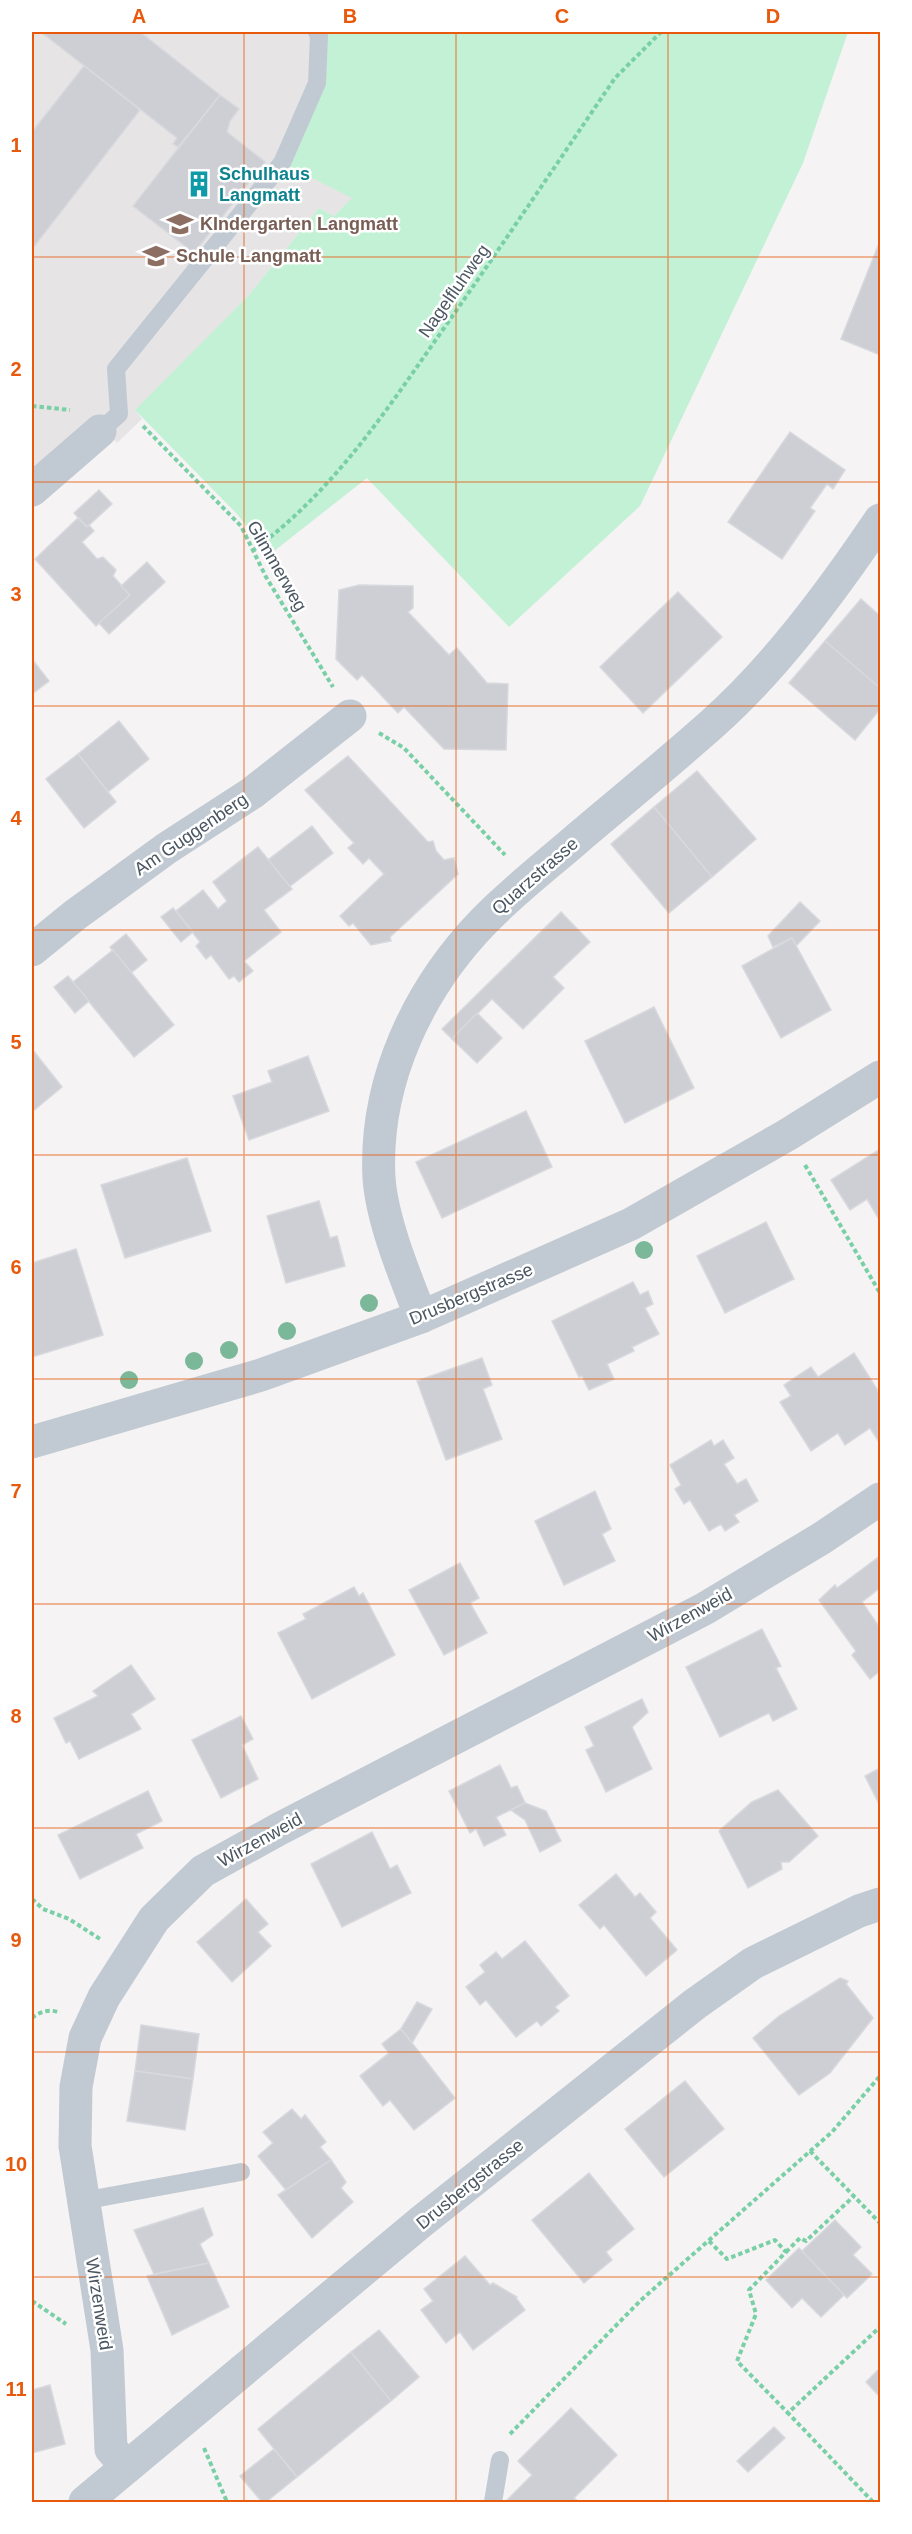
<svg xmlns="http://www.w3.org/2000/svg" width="912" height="2534" viewBox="0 0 912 2534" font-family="Arial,sans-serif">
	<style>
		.education { fill: #e6e4e5 }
		.green { fill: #c3f1d5 }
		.building { fill: #cdcfd5; stroke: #d7d9de; stroke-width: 1.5 }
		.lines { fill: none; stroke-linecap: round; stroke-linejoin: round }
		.path { stroke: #7ad0a6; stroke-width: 4; stroke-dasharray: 4.5 3; stroke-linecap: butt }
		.service { stroke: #c1cad2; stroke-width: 18 }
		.minor { stroke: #c1cad2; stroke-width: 33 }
		.tree { fill: #7bb799 }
		.grid { fill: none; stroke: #e8590c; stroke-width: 1.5; stroke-opacity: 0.55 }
		.labels { text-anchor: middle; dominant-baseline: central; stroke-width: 5; stroke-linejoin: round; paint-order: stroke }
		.culture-label { font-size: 18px; font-weight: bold; fill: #0d838f; stroke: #fff; text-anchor: start }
		.education-label { font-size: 18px; font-weight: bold; fill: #785e54; stroke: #fff; text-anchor: start }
		.street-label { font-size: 18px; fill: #4a5661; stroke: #fff }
		.neatline { fill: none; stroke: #e8590c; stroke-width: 2 }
		.grid-label { font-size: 20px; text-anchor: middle; font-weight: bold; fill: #e8590c }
	</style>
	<rect width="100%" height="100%" fill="#f5f3f3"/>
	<!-- education -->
	<path class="education" d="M32,32H447L353,198L334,216L319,208L249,295L136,411L142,419L117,443L94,418L32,474Z"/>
	<!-- green -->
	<path class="green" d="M317,32H848L803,163L640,506L509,627L367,478L269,555L237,514L135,410L249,295L319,208L334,216L352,198L282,163L317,83Z"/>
	<!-- building -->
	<g class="building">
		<path d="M41,32H140L220,95L178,147L173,144L177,138Z"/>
		<path d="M84,66L140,110L32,249V132Z"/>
		<path d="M220,95L239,109L230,121L227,132L265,162L194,253L133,206Z"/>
		<path d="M880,241V355L841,339Z"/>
		<path d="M790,432L845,470L833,489L827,484L810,508L815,511L782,559L728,522Z"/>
		<path d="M99,490L112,504L87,527L74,513Z"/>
		<path d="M78,518L87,527L89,525L94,531L82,542L97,559L103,557L116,570L113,576L130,595L96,626L35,559Z"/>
		<path d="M147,562L165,582L109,634L99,623L130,595L121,586Z"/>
		<path d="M359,585L413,586V608L408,612L449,655L457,648L487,683L508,684L506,750L444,749L404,707L398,713L362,675L357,680L336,659L339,590Z"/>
		<path d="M678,592L722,637L643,713L600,667Z"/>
		<path d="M861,599L880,616V688L825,641Z"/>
		<path d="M825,641L880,688V709L855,740L789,683Z"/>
		<path d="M32,659L49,681L32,694Z"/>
		<path d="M119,721L149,759L108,792L78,754Z"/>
		<path d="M78,754L116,802L84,828L46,779Z"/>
		<path d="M348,756L428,842L433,841L436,851L444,860L454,858L458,874L390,937L391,941L371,945L353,923L349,926L340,916L384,874L369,858L363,864L348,848L354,843L305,790Z"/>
		<path d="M697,771L756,839L712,877L654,807Z"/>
		<path d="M654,807L712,877L669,913L611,844Z"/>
		<path d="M312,826L333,853L289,887L268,860Z"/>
		<path d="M258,847L292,889L264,910L281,932L244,961L253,971L239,982L234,976L229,979L211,955L206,959L196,946L200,942L176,911L203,890L218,909L227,901L213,882Z"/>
		<path d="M800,902L820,921L796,946L792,938L773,947L768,936Z"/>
		<path d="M173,908L193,932L181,942L161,917Z"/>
		<path d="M561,912L590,942L553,977L564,988L523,1029L492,999L452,1039L442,1029Z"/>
		<path d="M126,934L147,960L131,973L110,947Z"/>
		<path d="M792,938L831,1010L781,1038L742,966Z"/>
		<path d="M113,950L174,1025L134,1057L73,982Z"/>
		<path d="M68,976L89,1001L75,1013L54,987Z"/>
		<path d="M654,1007L694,1088L625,1123L585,1041Z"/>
		<path d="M477,1013L502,1038L477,1063L452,1039Z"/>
		<path d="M32,1049L62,1087L32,1112Z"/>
		<path d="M308,1056L329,1111L249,1140L233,1096L272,1082L268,1071Z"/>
		<path d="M526,1111L552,1167L442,1218L416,1162Z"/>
		<path d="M880,1149V1221L867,1199L850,1210L831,1180Z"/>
		<path d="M187,1158L211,1231L125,1258L101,1185Z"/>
		<path d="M319,1201L330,1238L337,1236L345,1266L286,1283L267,1216Z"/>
		<path d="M766,1222L794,1279L725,1313L697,1256Z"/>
		<path d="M76,1249L103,1335L32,1357V1263Z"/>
		<path d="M633,1282L640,1295L648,1291L653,1304L645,1308L659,1334L632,1347L634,1351L607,1364L614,1379L589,1390L582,1376L579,1377L552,1321Z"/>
		<path d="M854,1353L880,1394V1441L879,1442L870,1428L845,1445L838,1433L811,1451L780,1402L791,1396L784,1385L811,1367L818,1377Z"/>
		<path d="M482,1358L492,1385L483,1389L502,1439L446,1460L417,1381Z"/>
		<path d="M711,1440L714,1446L723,1440L734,1458L724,1464L737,1484L746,1479L758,1501L734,1515L739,1522L725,1531L721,1524L709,1531L690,1500L684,1504L675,1489L681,1485L670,1465Z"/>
		<path d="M595,1491L611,1529L602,1534L615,1561L564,1585L535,1521Z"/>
		<path d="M880,1556V1588L862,1602L880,1628V1671L870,1679L852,1655L856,1651L819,1600L835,1585L837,1588Z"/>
		<path d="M460,1563L479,1598L470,1603L487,1633L444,1655L409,1590Z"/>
		<path d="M354,1587L359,1596L363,1593L395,1655L312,1699L278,1633L306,1619L303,1614Z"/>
		<path d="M762,1629L781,1666L776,1668L797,1709L773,1721L769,1713L720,1737L686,1667Z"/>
		<path d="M131,1665L155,1699L131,1714L141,1729L79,1759L70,1741L66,1743L54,1718L98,1696L93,1691Z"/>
		<path d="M642,1699L648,1712L632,1727L652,1769L606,1792L586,1750L594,1746L585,1727Z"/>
		<path d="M241,1716L253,1739L242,1745L258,1779L221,1798L192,1740Z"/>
		<path d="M500,1765L511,1788L517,1786L525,1803L496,1817L506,1835L484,1846L476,1829L470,1833L449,1791Z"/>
		<path d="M880,1768V1806L865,1776Z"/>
		<path d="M778,1790L818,1836L789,1862H781L782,1869L748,1888L719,1831L752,1802Z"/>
		<path d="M148,1791L162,1821L136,1834L143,1848L80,1879L58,1835Z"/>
		<path d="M525,1803L546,1811L561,1841L540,1852L525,1820L511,1810Z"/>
		<path d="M372,1832L390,1869L397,1865L411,1893L342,1927L311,1864Z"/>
		<path d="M616,1874L635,1897L640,1893L656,1912L650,1918L677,1950L646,1976L604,1925L600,1929L579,1905Z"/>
		<path d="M246,1899L268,1924L258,1932L271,1946L232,1982L197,1942Z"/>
		<path d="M525,1941L569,1996L555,2007L559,2011L541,2026L537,2021L516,2037L486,2000L480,2005L466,1987L485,1972L480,1965L496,1952L502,1959Z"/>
		<path d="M840,1978L848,1981L846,1984L873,2018L830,2073L799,2095L753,2038L779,2016Z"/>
		<path d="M417,2002L432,2009L412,2043L401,2029Z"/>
		<path d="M141,2025L199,2034L193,2079L135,2071Z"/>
		<path d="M401,2029L455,2098L414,2130L390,2100L383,2106L360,2076L389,2053L382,2044Z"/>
		<path d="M135,2071L193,2079L185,2130L127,2121Z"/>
		<path d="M685,2081L724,2129L664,2177L625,2129Z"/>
		<path d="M292,2109L301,2119L305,2115L326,2142L320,2147L331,2160L286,2190L258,2156L273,2143L263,2132Z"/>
		<path d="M331,2160L346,2182L341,2188L353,2202L312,2238L278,2195Z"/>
		<path d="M589,2173L634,2229L606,2252L612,2260L584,2283L532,2220Z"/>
		<path d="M203,2208L213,2235L200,2244L209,2263L154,2274L134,2230Z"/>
		<path d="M835,2220L861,2247L853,2255L872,2274L847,2298L802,2251Z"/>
		<path d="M799,2248L844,2295L821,2317L802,2298L792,2308L766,2280Z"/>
		<path d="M465,2256L490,2285L493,2283L517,2297L516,2298L525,2310L473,2350L460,2332L446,2343L421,2310L433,2301L424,2289Z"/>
		<path d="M209,2263L229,2307L172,2335L147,2276Z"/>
		<path d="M379,2330L419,2377L391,2401L351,2352Z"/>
		<path d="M351,2352L391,2401L297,2477L258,2429Z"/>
		<path d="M880,2368V2397L866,2382Z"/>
		<path d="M50,2385L65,2444L32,2453V2390Z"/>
		<path d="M571,2408L617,2455L574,2498L579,2502H505L532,2475L518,2461Z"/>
		<path d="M774,2427L785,2438L748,2472L737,2461Z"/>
		<path d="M274,2449L297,2477L266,2502H262L240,2476Z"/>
	</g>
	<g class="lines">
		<!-- path -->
		<g class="path">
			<path d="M32,406L70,410"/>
			<path d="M143,426L241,526L266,577L333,687"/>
			<path d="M252,551C337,489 389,406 449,321C505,241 560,159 615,78L661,32"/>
			<path d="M379,733L404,748L505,855"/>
			<path d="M805,1165L880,1293"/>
			<path d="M32,1899L43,1909L69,1919L100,1939"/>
			<path d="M32,2018C39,2012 50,2008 60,2013"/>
			<path d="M810,2151L880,2223"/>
			<path d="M709,2241L727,2259L775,2240L786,2252L749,2290L756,2314L737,2361L788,2413"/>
			<path d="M786,2252L800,2238L806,2241L854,2196"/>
			<path d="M32,2301L66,2324"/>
			<path d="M510,2434L641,2300L832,2132L880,2076"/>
			<path d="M204,2448L227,2502"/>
			<path d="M873,2502L788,2413L880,2327"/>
		</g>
		<!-- service -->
		<g class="service">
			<path d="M100,431L119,414L116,369L282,163L317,83L319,36L317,32"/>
			<path d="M82,2201L241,2172"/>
			<path d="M493,2502L500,2460"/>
		</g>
		<!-- minor -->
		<g class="minor">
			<path d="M32,490L100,431"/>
			<path d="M32,950L75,915L167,848L252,793L350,716"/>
			<path d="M421,1317C405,1276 382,1221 379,1178C374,1082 418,989 484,921C513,891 547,865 578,838C623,800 668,763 712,724C776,667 832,591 880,520"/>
			<path d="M32,1442L261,1375L421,1317L631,1224L787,1135L880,1077"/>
			<path d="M127,2467L111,2449L107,2350L75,2146L76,2087L85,2038L104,1997L154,1919L203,1871L279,1829L704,1609L822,1538L880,1499"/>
			<path d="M85,2502L422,2221L695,2004L753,1963L859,1911L880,1904"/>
		</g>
	</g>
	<!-- trees -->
	<g class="tree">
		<circle cx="644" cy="1250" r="9"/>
		<circle cx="369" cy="1303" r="9"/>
		<circle cx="287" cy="1331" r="9"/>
		<circle cx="229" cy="1350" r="9"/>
		<circle cx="194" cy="1361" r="9"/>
		<circle cx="129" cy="1380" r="9"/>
	</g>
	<!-- grid -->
	<path class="grid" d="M244,32V2502M456,32V2502M668,32V2502M32,257H880M32,482H880M32,706H880M32,930H880M32,1155H880M32,1379H880M32,1604H880M32,1828H880M32,2052H880M32,2277H880"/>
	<!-- icons -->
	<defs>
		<g id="building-bare" transform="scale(2.07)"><path d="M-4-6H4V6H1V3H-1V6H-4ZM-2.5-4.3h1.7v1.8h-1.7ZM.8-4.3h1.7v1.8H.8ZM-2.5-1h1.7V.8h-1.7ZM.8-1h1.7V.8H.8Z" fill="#0f9aa8" stroke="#fff" stroke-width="2.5" paint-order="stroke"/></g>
		<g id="school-bare" transform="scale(2.07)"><path d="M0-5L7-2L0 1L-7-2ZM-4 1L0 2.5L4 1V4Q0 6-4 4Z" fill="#8d6e63" stroke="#fff" stroke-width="2.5" paint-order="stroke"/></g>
	</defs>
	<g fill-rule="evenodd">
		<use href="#building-bare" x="199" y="184"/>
		<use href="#school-bare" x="180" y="224"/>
		<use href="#school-bare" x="156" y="256"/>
	</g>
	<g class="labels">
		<!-- culture labels -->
		<g class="culture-label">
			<text x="219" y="174">Schulhaus<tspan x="219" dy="21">Langmatt</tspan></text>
		</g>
		<!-- education labels -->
		<g class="education-label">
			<text x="200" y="224">KIndergarten Langmatt</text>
			<text x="176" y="256">Schule Langmatt</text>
		</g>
		<!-- street labels -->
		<g class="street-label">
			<text transform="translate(454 291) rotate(-55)">Nagelfluhweg</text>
			<text transform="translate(277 566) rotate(60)">Glimmerweg</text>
			<text transform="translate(191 834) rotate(-34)">Am Guggenberg</text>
			<text transform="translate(535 876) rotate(-41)">Quarzstrasse</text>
			<text transform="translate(471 1294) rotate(-23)">Drusbergstrasse</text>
			<text transform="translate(690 1615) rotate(-29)">Wirzenweid</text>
			<text transform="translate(260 1840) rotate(-29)">Wirzenweid</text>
			<text transform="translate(470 2184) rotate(-39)">Drusbergstrasse</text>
			<text transform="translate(99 2304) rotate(81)">Wirzenweid</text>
		</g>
	</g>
	<!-- border -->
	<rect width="912" height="2534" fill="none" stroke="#ffffff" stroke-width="66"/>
	<rect x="33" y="33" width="846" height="2468" class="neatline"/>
	<g class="grid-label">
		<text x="139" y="23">A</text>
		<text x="350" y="23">B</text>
		<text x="562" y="23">C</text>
		<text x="773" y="23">D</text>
		<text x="16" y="152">1</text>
		<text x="16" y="376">2</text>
		<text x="16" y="601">3</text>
		<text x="16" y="825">4</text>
		<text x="16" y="1049">5</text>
		<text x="16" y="1274">6</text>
		<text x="16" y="1498">7</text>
		<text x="16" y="1723">8</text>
		<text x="16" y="1947">9</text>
		<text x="16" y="2171">10</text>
		<text x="16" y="2396">11</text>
	</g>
</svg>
